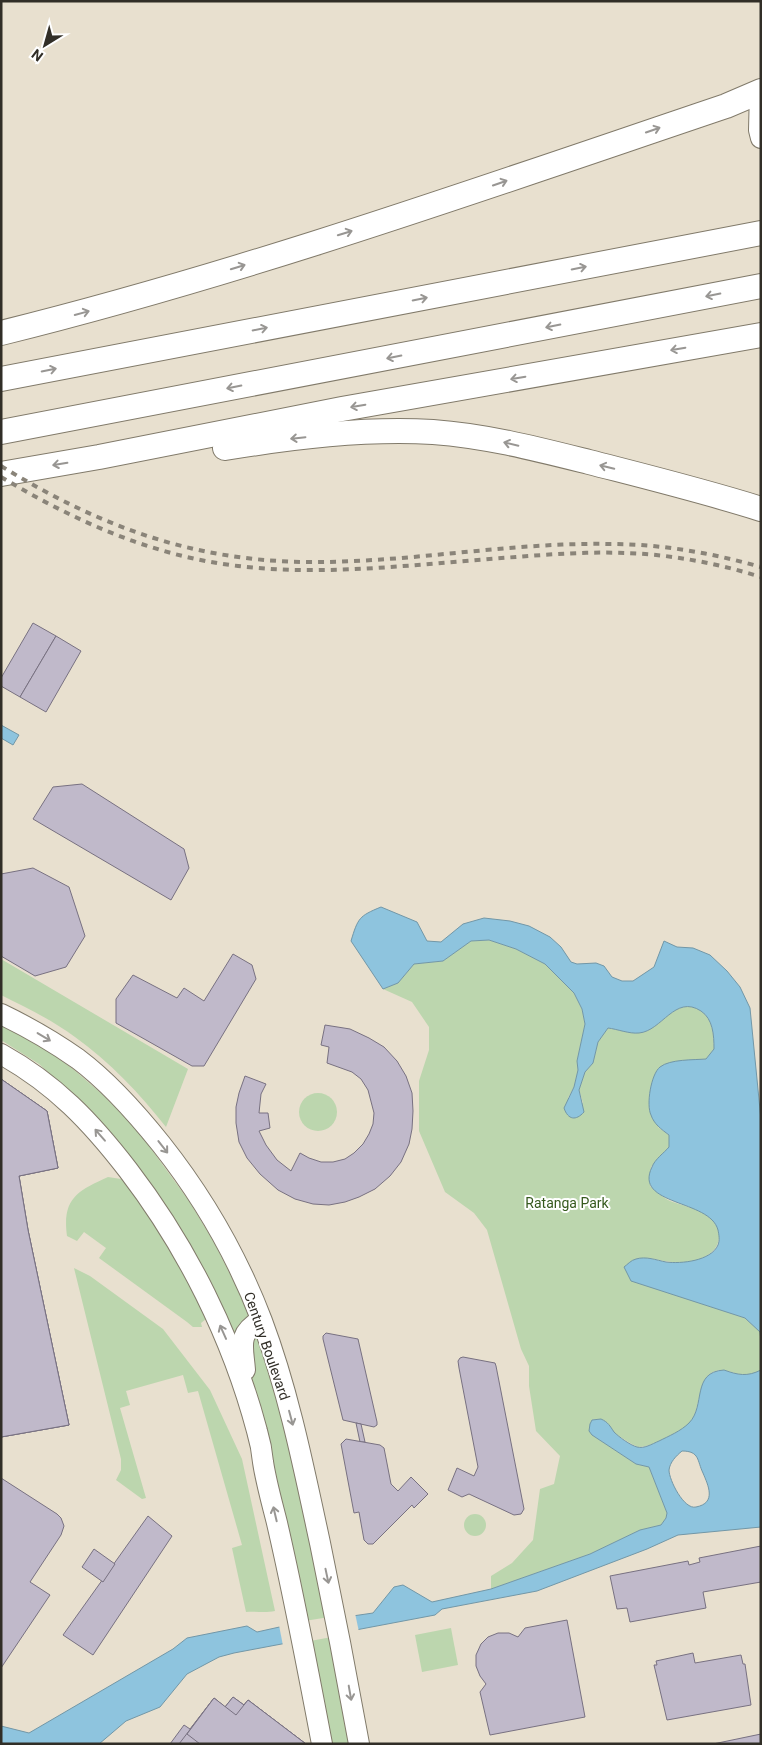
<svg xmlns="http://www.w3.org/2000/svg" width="762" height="1745" viewBox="0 0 762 1745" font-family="Roboto,sans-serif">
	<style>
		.green { fill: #bcd6ae }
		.water { fill: #8ec4de; stroke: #7297a7; fill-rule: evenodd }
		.pier { fill: #e8e0cf }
		.building { fill: #c0b9ca; stroke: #787181 }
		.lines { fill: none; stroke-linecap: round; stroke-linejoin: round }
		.major-casing { stroke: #817a6a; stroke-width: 22 }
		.highway-casing { stroke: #817a6a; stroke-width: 26 }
		.major { stroke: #fff; stroke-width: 20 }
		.highway { stroke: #fff; stroke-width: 24 }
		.rail { stroke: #8a8479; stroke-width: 4; stroke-dasharray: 6 6; stroke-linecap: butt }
		.oneway { stroke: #989693 }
		.labels { text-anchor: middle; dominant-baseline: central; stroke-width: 4; stroke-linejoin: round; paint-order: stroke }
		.park-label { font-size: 14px; fill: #35591d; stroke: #fff }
		.street-label { font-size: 14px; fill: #312e27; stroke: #fff }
	</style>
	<rect width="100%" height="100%" fill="#e8e0cf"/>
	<!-- green -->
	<g class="green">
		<path d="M489,940L516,949L545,964L574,993L582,1009L585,1024L577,1061L578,1070L574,1087L568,1098L583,1103L579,1090L585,1072L593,1063L598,1042L608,1028C617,1029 629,1034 639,1033C662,1031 675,994 701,1011C713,1019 714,1036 714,1049L706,1059L668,1063L658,1127L669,1135V1147L651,1167L650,1186C656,1191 661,1196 668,1200C686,1208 722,1211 719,1238C718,1247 713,1252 706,1256C689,1266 667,1262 649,1258L632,1281L745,1318L760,1332L761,1370C758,1372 754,1374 750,1375C738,1377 724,1366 713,1372C697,1379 701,1410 690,1423C683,1430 671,1435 663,1439C655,1443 647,1447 638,1447C631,1444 624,1439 617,1435C609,1428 606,1415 592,1420V1435L636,1464L649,1467L667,1513L666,1518L661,1525L640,1530L590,1554L491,1589V1576L512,1563L533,1540L540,1489L554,1484L560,1456L536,1431L529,1386V1366L521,1349L487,1230L474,1213L445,1192L419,1131V1081L429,1050V1027L412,1002L383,989L398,983L414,964L443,961L471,941Z"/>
		<path d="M1,959L188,1069L166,1127C140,1094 110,1062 75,1037C52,1020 27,1008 1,995Z"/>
		<path d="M1,1023L47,1050L73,1069L102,1094L136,1128L189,1201L214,1242L238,1290L255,1328L286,1419L352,1744H331L306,1614L266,1428L117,1141L78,1099L67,1089L39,1064L1,1040Z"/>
		<circle cx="318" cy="1112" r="19"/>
		<path d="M108,1177L121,1179L134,1190L156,1222L207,1314L206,1319L201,1323L202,1327H193L187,1322L99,1258L106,1248L84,1232L77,1241L67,1236C62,1199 77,1191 108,1177Z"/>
		<path d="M74,1268L90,1276L163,1329L210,1390L242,1459L275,1611C265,1613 256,1611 246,1612L232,1548L242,1545L198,1391L188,1393L183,1375L126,1391L130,1405L120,1408L146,1498L142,1499L116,1480L121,1470V1459Z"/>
		<circle cx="475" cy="1525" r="11"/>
		<path d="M451,1628L458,1665L422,1672L415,1635Z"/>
	</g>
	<!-- water -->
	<g class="water">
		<path d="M1,725L19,735L13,745L1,738Z"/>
		<path d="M381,907L417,922L427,941L441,942L463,924L484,918L510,921L529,926L550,937L561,947L571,962L577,964L596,963L604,966L612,977L622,981H633L654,967L664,941L677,947L693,948L710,955L727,971L740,987L750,1008L761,1120V1341L760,1332L745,1318L631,1281L624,1267C627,1265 631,1260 636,1259C646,1256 656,1260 666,1262C681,1264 711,1261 718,1245C720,1240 719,1235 718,1230C710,1199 633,1206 652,1167C655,1159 664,1153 669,1147V1135C661,1129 654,1124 651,1115C646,1105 651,1074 660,1067C670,1059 694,1060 706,1059L714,1049C714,1035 713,1019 701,1011C675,994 662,1031 639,1033C629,1034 617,1029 608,1028L598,1042L593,1063L585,1072L579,1090L584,1112C576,1121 568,1120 564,1108L574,1087L578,1070L577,1061L585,1024L582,1009L574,993L545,964L516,949L489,940L471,941L443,961L414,964L398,983L383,989L351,941C358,918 359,916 381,907Z"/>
		<path d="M724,1370C738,1375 747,1377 761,1370V1527L678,1535L647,1549L537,1591L442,1609L435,1615L234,1653L219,1657L187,1674L160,1707L126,1721L99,1744H1V1726L29,1733L173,1649L187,1638L247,1626L257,1632L284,1626L373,1613L394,1587L403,1585L432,1602L491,1589L590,1554L640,1530L661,1525L666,1518L667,1513L649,1467L636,1464L592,1435L589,1431L590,1424L592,1420L601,1419C608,1422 610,1426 614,1432C619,1437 630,1445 637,1447C644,1449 652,1444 659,1441C669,1436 681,1431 689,1423C706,1406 691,1372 724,1370ZM682,1451C700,1451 697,1461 703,1473C708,1485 717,1503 696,1507C684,1510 669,1480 669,1470C670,1462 676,1456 682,1451Z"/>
	</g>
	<!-- pier -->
	<path class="pier" d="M355,1613L359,1632L283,1646L279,1625Z"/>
	<!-- building -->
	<g class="building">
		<path d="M33,623L56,636L20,697L1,686V678Z"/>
		<path d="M56,636L81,651L46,712L20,697Z"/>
		<path d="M82,784L184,849L189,868L171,900L33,819L53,787Z"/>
		<path d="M33,868L69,887L85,936L66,967L35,976L1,956V874Z"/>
		<path d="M233,954L252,965L256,979L204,1066H192L116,1023V999L133,975L177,998L184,988L204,1001Z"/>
		<path d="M325,1025L350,1029L369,1038L384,1047L397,1061L406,1076L412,1093L413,1111L412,1129L409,1144L401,1162L390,1176L375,1189L359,1197L345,1202L329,1205L313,1204L295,1199L278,1190L260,1174L247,1158L239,1142L236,1123V1107L239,1093L245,1076L266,1084L261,1094L259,1113H268L270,1128L259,1131L266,1145L277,1160L291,1171L300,1153L309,1158L321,1162H333L345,1159L354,1153L363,1144L369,1134L373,1124L374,1113L368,1090L361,1079L352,1072L327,1063L329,1047L321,1045Z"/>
		<path d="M1,1079L47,1111L58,1168L19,1176L28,1230L69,1425L1,1437Z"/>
		<path d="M1,1079L47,1111L58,1168L19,1176L28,1230L69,1425L1,1437Z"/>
		<path d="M1,1079L47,1111L58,1168L19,1176L28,1230L69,1425L1,1437Z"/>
		<path d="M326,1333L358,1339L377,1422V1425L374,1427L343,1420L323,1339V1336Z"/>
		<path d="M463,1357L495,1363L496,1366L524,1509L521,1514L514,1515L469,1494L462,1497L448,1490L457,1468L474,1476L478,1467L459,1368L458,1361L460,1358Z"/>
		<path d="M356,1423L361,1424L365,1442H360Z"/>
		<path d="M346,1439L380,1445L384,1448L391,1484L398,1491L411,1477L428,1494L414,1508L412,1505L373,1544H368L364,1540L359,1512L354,1513L341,1444Z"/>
		<path d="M1,1478L57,1514L61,1518L64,1526L61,1535L30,1582L50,1595L1,1668Z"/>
		<path d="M148,1516L172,1536L93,1655L63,1635Z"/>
		<path d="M761,1546V1582L703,1592L706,1608L630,1622L627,1608L617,1609L610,1576L688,1561L689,1565L700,1562L699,1558Z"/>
		<path d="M94,1549L115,1564L103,1582L82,1567Z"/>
		<path d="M567,1620L585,1717L490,1735L480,1692L486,1684L480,1676L476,1666V1655L481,1644L488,1637L498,1633H509L518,1637L525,1628Z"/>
		<path d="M693,1653L695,1663L741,1655L743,1664H745L751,1705L667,1720L654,1665H657L656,1661Z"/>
		<path d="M233,1697L244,1705L248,1700L306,1744H170L184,1725L190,1729L214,1698L225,1707Z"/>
		<path d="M233,1697L244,1705L248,1700L306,1744H179L214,1698L225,1707Z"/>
		<path d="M214,1698L236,1715L248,1700L306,1744H200L187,1734Z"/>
		<path d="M761,1734V1744H713Z"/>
	</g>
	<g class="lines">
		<!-- major casing -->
		<g class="major-casing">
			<g id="major">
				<path d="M760,91L759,130L761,138"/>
				<path d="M1,1014C28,1027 54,1042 78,1059C110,1083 137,1114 161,1144C203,1197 238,1258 262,1321C289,1393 304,1469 320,1543C334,1610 347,1677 359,1744"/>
				<path d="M1,1054C55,1084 91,1122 128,1170C187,1247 232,1337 257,1431C260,1441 262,1451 263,1462C266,1482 272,1503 277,1523C294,1596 308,1670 322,1744"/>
				<path d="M245,1370C243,1345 237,1334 261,1320"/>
			</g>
		</g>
		<!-- highway casing -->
		<g class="highway-casing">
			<g id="highway">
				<path d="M1,333C247,272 486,187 726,106L761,91"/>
				<path d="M1,379L761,233"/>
				<path d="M1,432L761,286"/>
				<path d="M225,448C293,437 364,428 433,432C487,436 537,449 589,462C647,477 704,491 761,509"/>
				<path d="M1,474L99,457L342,409L761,335"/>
			</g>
		</g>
		<!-- major -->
		<use href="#major" class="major"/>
		<!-- highway -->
		<use href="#highway" class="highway"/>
		<!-- rail -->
		<g class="rail">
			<path d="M1,466C99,526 192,561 308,562C409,563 509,542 610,544C661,544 712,553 761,567"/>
			<path d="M1,477C75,521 152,556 238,566C331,577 424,563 516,557C565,553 616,550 665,556C698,560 729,567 761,577"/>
		</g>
	</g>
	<!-- one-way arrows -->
	<defs><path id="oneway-shaft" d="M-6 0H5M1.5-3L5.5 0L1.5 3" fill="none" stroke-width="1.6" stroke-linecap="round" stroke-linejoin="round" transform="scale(1.25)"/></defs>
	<g class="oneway">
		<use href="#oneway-shaft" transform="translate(653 130) rotate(-19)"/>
		<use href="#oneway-shaft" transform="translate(500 183) rotate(-19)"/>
		<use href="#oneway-shaft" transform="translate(345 233) rotate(-17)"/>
		<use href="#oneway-shaft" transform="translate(238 267) rotate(-17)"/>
		<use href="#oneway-shaft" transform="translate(579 268) rotate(-11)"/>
		<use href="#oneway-shaft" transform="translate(713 295) rotate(169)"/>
		<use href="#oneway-shaft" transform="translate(420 299) rotate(-11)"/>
		<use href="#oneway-shaft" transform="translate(82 313) rotate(-15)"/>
		<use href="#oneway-shaft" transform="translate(553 326) rotate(169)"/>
		<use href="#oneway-shaft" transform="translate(260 329) rotate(-11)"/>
		<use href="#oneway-shaft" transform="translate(678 349) rotate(170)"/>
		<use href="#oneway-shaft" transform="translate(394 357) rotate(169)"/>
		<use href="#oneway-shaft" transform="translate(49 370) rotate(-11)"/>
		<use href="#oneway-shaft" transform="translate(518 378) rotate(170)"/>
		<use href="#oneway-shaft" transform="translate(234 387) rotate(169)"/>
		<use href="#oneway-shaft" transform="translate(358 406) rotate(170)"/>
		<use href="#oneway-shaft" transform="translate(298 438) rotate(174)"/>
		<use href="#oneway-shaft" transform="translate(511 444) rotate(-167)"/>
		<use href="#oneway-shaft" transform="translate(60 464) rotate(171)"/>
		<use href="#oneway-shaft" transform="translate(607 467) rotate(-166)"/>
		<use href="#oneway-shaft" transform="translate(44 1037) rotate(31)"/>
		<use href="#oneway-shaft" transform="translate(100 1135) rotate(-131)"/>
		<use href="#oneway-shaft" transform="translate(163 1147) rotate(52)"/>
		<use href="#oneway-shaft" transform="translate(223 1332) rotate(-114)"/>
		<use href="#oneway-shaft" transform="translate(291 1418) rotate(75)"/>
		<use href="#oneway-shaft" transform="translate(275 1514) rotate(-103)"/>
		<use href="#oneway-shaft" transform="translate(327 1576) rotate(78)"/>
		<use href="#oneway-shaft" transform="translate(350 1693) rotate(80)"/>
	</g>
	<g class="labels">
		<!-- park labels -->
		<g class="park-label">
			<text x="567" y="1203">Ratanga Park</text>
		</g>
		<!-- street labels -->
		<g class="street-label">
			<text transform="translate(267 1346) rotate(71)">Century Boulevard</text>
		</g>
	</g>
	<!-- border -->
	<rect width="762" height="1745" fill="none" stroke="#312e27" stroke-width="5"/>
	<!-- north arrow -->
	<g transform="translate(45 45) rotate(217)" stroke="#ffffff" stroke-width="4" paint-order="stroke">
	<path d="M0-4L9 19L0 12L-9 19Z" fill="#312e27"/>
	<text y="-8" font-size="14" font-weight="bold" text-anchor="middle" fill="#312e27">N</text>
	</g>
</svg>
